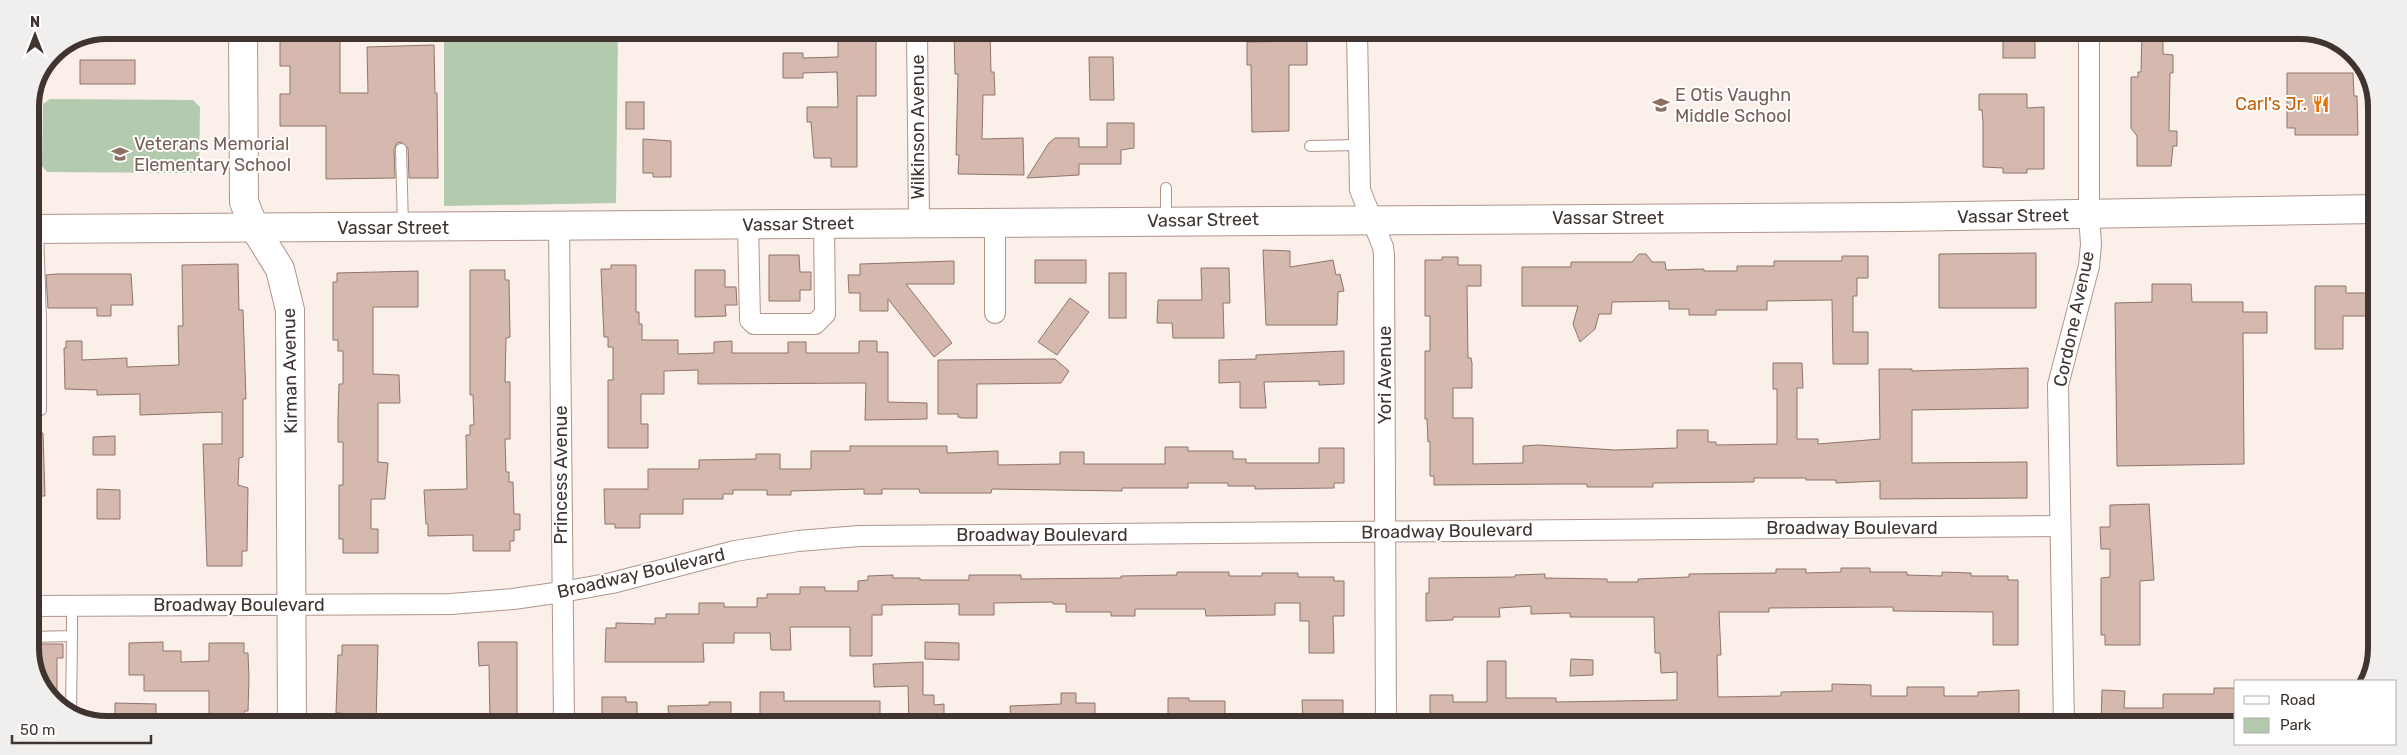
<svg xmlns="http://www.w3.org/2000/svg" width="2407" height="755" viewBox="0 0 2407 755" font-family="Rubik,sans-serif">
	<style>
		.green { fill: #b4caaf }
		.building { fill: #d5b9ae; stroke: #8e746b }
		.lines { fill: none; stroke-linecap: round; stroke-linejoin: round }
		.lane-casing { stroke: #b0958b; stroke-width: 12 }
		.street-casing { stroke: #b0958b; stroke-width: 22 }
		.secondary-casing { stroke: #b0958b; stroke-width: 30 }
		.lane { stroke: #fff; stroke-width: 10 }
		.street { stroke: #fff; stroke-width: 20 }
		.secondary { stroke: #fff; stroke-width: 28 }
		.labels { text-anchor: middle; dominant-baseline: central; stroke-width: 4; stroke-linejoin: round; paint-order: stroke }
		.education-label { font-size: 18px; fill: #785e54; stroke: #fff; text-anchor: start }
		.food-label { font-size: 18px; fill: #c56008; stroke: #fff; text-anchor: end }
		.street-label { font-size: 18px; fill: #3f3430; stroke: #fff }
		.rim { fill: none; stroke: #3f3430; stroke-width: 6 }
	</style>
	<rect width="100%" height="100%" fill="#fbefea"/>
	<!-- green -->
	<g class="green">
		<path d="M444,30L618,31L616,203L444,206Z"/>
		<path d="M50,99L193,100L200,107L199,167L195,173L47,172L42,166L43,104Z"/>
	</g>
	<!-- building -->
	<g class="building">
		<path d="M838,31H875L876,39V96H857V167H831V158H814L811,122H807V107H838L837,72L803,73V78H783V53H803V58L838,57Z"/>
		<path d="M954,31H990L991,72H994L995,95H983L982,139L1023,138L1024,175L958,174L959,155H956L958,74H955Z"/>
		<rect x="2003" y="32" width="32" height="26"/>
		<path d="M2142,32H2163V54L2173,55V73H2170L2169,131H2177V146H2173L2171,166H2137V136L2131,128V77H2138V72H2141Z"/>
		<path d="M280,34H340V93H368L367,47L434,45L435,93H437L438,178H409L408,148L401,142L397,143L394,149L395,178L326,179V126H280V94H290V66H280Z"/>
		<path d="M1307,41V65H1289V131L1252,132L1251,65H1247V42Z"/>
		<path d="M1089,57H1113L1114,100H1090Z"/>
		<rect x="80" y="60" width="55" height="24"/>
		<path d="M2287,73H2353L2354,96H2357L2358,135H2295V128H2287Z"/>
		<path d="M1979,94H2027V108L2044,107V169H2027V173H2003V168L1983,167V123L1982,110H1979Z"/>
		<rect x="626" y="102" width="18" height="27"/>
		<path d="M1107,123H1134V148L1121,150V164H1079V175L1027,178L1049,143L1055,138H1079V147H1107Z"/>
		<path d="M643,139L671,141V177H653V173H643Z"/>
		<path d="M1263,250L1290,251V267L1333,260L1336,275L1340,274L1344,291L1338,292L1337,325H1266Z"/>
		<path d="M2036,253V308H1939V254Z"/>
		<path d="M1639,254H1646L1652,262H1665L1666,270L1704,269V271H1737V266H1774V261H1842V256H1868V278H1857V296H1853V332H1868V364H1833L1832,300L1767,301V310H1716V315H1689V309H1669V301L1612,302L1611,314H1599L1595,329L1580,342L1573,324L1578,306H1522V267H1571V262H1632Z"/>
		<path d="M769,255H799L800,272H811V290H800V301H769Z"/>
		<path d="M1442,257H1458V265H1481V286H1467L1468,358H1471L1472,363V388H1453V418H1473V464L1523,463V446L1538,445L1615,450L1677,448V430H1708V442H1716V445L1777,444V389H1773V363H1802L1803,388H1797V439H1818V444L1880,439L1879,369H1912V371L2028,368V408L1912,410V463L2027,462V498L1880,499V481L1836,483V480H1806V478H1754V482L1653,483V487H1587V484H1562L1434,485V476H1430V441L1428,442L1427,419H1425V351H1430V316H1425V260H1442Z"/>
		<rect x="1035" y="260" width="51" height="23"/>
		<path d="M954,261V284H906L952,343L934,357L888,299V311H860V293H849L848,275H860V264Z"/>
		<path d="M238,264L239,310H243L246,399H243V457L239,458L238,485L248,488L247,551H242V566H207L203,444H222V412L140,415V394L97,395V390L65,389L64,348H66V341H82V360L127,358V367L179,365L178,326H183L182,265Z"/>
		<path d="M611,265H636V312H639V324H642V340H678V354L714,353V342L732,341V353H788V342H806V353H859V341H877V352H888V402L927,403V419L865,420L866,383L698,384V370L664,371V394H641V424H648V448H608V380H613V347H608V337H604L601,269H611Z"/>
		<path d="M1201,268H1229L1230,303H1223L1224,338H1173L1172,323H1157L1158,300H1202Z"/>
		<path d="M470,270H505V280H509L510,337L506,338L505,382H510V439H505L506,472H509V482H513L514,514H520V530H514V541H510V551H473V535L428,536V524H426L424,490L467,489L466,435H470V425H474L473,395H470Z"/>
		<path d="M695,270H725V287H736L737,305H725L726,316L695,317Z"/>
		<path d="M418,271V307H373V374L399,375L400,403H378V462L388,463L385,499H371V529H378V553H343V539H339V485H343V442H338V417L339,384H343V351H338V340H333V282H337V273Z"/>
		<rect x="1109" y="273" width="17" height="45"/>
		<path d="M56,274H131L133,305H111V316H97V308H48L46,275Z"/>
		<path d="M2152,284H2191L2192,302H2243V312H2267V333H2243L2244,464L2117,466L2115,303L2152,302Z"/>
		<path d="M2315,286H2346V293H2376V316H2343V349H2315Z"/>
		<path d="M1070,298L1089,312L1057,355L1038,342Z"/>
		<path d="M1344,351V384L1319,385V381L1264,382L1266,408H1240V382L1219,383V360L1256,359V355Z"/>
		<path d="M1055,359L1069,371L1061,383L977,384V418H962L958,417V414H938V360Z"/>
		<path d="M30,433H43L45,496H30Z"/>
		<path d="M115,436V455H93V437Z"/>
		<path d="M850,446H947V453L998,451V465L1060,464V452H1084V464H1165V447H1188V451H1233V459H1246V463H1319V448H1344V483H1334V488L1255,489V486H1228V483H1188V488H1122V491L992,489L991,493H920L919,489H882V494H864V489L791,491V495H767V490H733V494H723V499H683V514H640V528H615V524H605L604,489H648V469H699V460L756,459V454H780V469H811V451H850Z"/>
		<path d="M97,489L120,490V519H97Z"/>
		<path d="M2149,504L2154,580L2140,581V645H2105V635H2101V578L2110,577V549H2101L2100,527H2110V505Z"/>
		<path d="M1841,568H1870V572H1907V575L1942,576V572L1971,573V576H2008V580H2018V645H1993V612L1893,611V607L1769,608V612H1719L1721,655H1717L1718,697L1781,696V692L1832,691V684L1871,685V696H1907V687H1944V696H1978V692L2019,690V725L1430,724V695H1453V702H1487V661H1506V698H1556V702L1677,700V672L1661,673L1660,653H1655L1654,617H1570V613L1531,614V606L1499,608L1500,617H1453V620L1426,621V593H1429V578L1515,577V575L1545,574V578L1607,579V582H1638V579L1689,577V574L1776,573V569H1806V573L1841,572Z"/>
		<path d="M1177,572H1229V576H1262V573H1298V577H1334V581H1344V616H1333L1334,653H1309V621H1300V603H1275V615L1206,616L1205,609H1135V616H1111V612H1066V604H1053V602L994,603V615H959V604L882,605V615H872V656H850V627H790L791,650H771L770,633H734V643H703L704,662H605L606,628H616V623L655,624V618H666V614H699V603H724V607H757V598H767V594H800V587H825V591H858V581L868,580V576L893,575V578H920V580H969V575H1021V579L1121,578V576L1177,575Z"/>
		<path d="M163,642V651H181V662L209,661V643H244V653H248L249,678L248,711H244V721H209V691H144V675H129V643Z"/>
		<path d="M478,642H517V723H490L489,665L479,666Z"/>
		<path d="M925,642L959,643V660L925,659Z"/>
		<path d="M36,644H63V658H57V703L46,695L32,658H36Z"/>
		<path d="M342,645H378L376,723H341V713H336L338,655H342Z"/>
		<path d="M1571,659L1593,660V675L1570,676Z"/>
		<path d="M923,662V695H934V705L944,704V723H909L908,686L874,687L873,664Z"/>
		<path d="M2214,688H2236V722H2228V725H2101L2102,690L2125,691L2124,708H2163V694H2214Z"/>
		<path d="M760,692H784V701H880V723H760Z"/>
		<path d="M1061,693H1076V703H1095V724L1011,723L1010,706L1061,704Z"/>
		<path d="M602,697H626V702H637V723H602Z"/>
		<path d="M1168,698H1189V701H1225V724H1168Z"/>
		<path d="M1302,700H1343V724H1303Z"/>
		<path d="M709,702H731V723H669L668,706L709,705Z"/>
		<path d="M115,703L156,704V722H115Z"/>
	</g>
	<g class="lines">
		<!-- lane casing -->
		<g class="lane-casing">
			<g id="lane">
				<path d="M1310,146L1358,145"/>
				<path d="M401,149L403,226"/>
				<path d="M1166,188V220"/>
				<path d="M38,230L41,318V410"/>
				<path d="M30,637L72,636V606"/>
				<path d="M71,712L72,636"/>
			</g>
		</g>
		<!-- street casing -->
		<g class="street-casing">
			<g id="street">
				<path d="M917,31L919,222"/>
				<path d="M1357,32L1360,190L1383,247L1384,255L1386,724"/>
				<path d="M995,222V313"/>
				<path d="M748,224L750,320L754,324H815L825,314L824,223"/>
				<path d="M559,226L564,723"/>
				<path d="M30,606L451,604L513,599L562,592L612,583L735,551L798,541L859,536L2060,526"/>
				<path d="M2064,725L2058,385L2089,266L2091,244L2089,215V32"/>
			</g>
		</g>
		<!-- secondary casing -->
		<g class="secondary-casing">
			<g id="secondary">
				<path d="M243,30L244,202L254,227L280,269L290,310L292,723"/>
				<path d="M30,229L1900,217L2376,209"/>
			</g>
		</g>
		<!-- lane -->
		<use href="#lane" class="lane"/>
		<!-- street -->
		<use href="#street" class="street"/>
		<!-- secondary -->
		<use href="#secondary" class="secondary"/>
	</g>
	<!-- icons -->
	<defs>
		<g id="restaurant-bare" transform="scale(1.35)"><path d="M-5-6h1v4h1v-4h1v4h1v-4h1v5L-1.5 .5V6h-2V.5L-5-1ZM5-6V6H3V1.5H1.5Q1.5-4 5-6Z" fill="#e8710a" stroke="#fff" stroke-width="2.5" paint-order="stroke"/></g>
		<g id="school-bare" transform="scale(1.35)"><path d="M0-5L7-2L0 1L-7-2ZM-4 1L0 2.5L4 1V4Q0 6-4 4Z" fill="#8d6e63" stroke="#fff" stroke-width="2.5" paint-order="stroke"/></g>
	</defs>
	<g fill-rule="evenodd">
		<use href="#restaurant-bare" x="2321" y="104"/>
		<use href="#school-bare" x="1661" y="105"/>
		<use href="#school-bare" x="120" y="154"/>
	</g>
	<g class="labels">
		<!-- education labels -->
		<g class="education-label">
			<text x="1675" y="95">E Otis Vaughn<tspan x="1675" dy="21">Middle School</tspan></text>
			<text x="134" y="144">Veterans Memorial<tspan x="134" dy="21">Elementary School</tspan></text>
		</g>
		<!-- food labels -->
		<g class="food-label">
			<text x="2307" y="104">Carl's Jr.</text>
		</g>
		<!-- street labels -->
		<g class="street-label">
			<text transform="translate(918 127) rotate(-90)">Wilkinson Avenue</text>
			<text transform="translate(2013 216) rotate(-1)">Vassar Street</text>
			<text x="1608" y="218">Vassar Street</text>
			<text transform="translate(1203 220) rotate(-1)">Vassar Street</text>
			<text transform="translate(798 224) rotate(-1)">Vassar Street</text>
			<text x="393" y="228">Vassar Street</text>
			<text transform="translate(2074 319) rotate(-78)">Cordone Avenue</text>
			<text transform="translate(290 371) rotate(-91)">Kirman Avenue</text>
			<text transform="translate(1385 375) rotate(-90)">Yori Avenue</text>
			<text transform="translate(561 475) rotate(-90)">Princess Avenue</text>
			<text x="1852" y="528">Broadway Boulevard</text>
			<text transform="translate(1447 531) rotate(-1)">Broadway Boulevard</text>
			<text x="1042" y="535">Broadway Boulevard</text>
			<text transform="translate(641 573) rotate(-13)">Broadway Boulevard</text>
			<text x="239" y="605">Broadway Boulevard</text>
		</g>
	</g>
	<!-- crop -->
	<path d="M0 0H2407V755H0ZM107 39H2300A68 68 0 0 1 2368 107V648A68 68 0 0 1 2300 716H107A68 68 0 0 1 39 648V107A68 68 0 0 1 107 39Z" fill="#f0efee" fill-rule="evenodd"/>
	<path class="rim" d="M107 39H2300A68 68 0 0 1 2368 107V648A68 68 0 0 1 2300 716H107A68 68 0 0 1 39 648V107A68 68 0 0 1 107 39Z"/>
	<!-- legend -->
	<rect x="2234" y="680" width="162" height="65" fill="#ffffff" stroke="#b2aeac"/>
	<rect x="2244" y="696" width="25" height="8" fill="#ffffff" stroke="#b2aeac"/>
	<text x="2280" y="705" font-size="15" fill="#3f3430">Road</text>
	<rect x="2244" y="718" width="25" height="15" fill="#b4caaf" stroke="#b2aeac"/>
	<text x="2280" y="730" font-size="15" fill="#3f3430">Park</text>
	<!-- north arrow -->
	<g transform="translate(35 35)" stroke="#ffffff" stroke-width="4" paint-order="stroke">
	<path d="M0-4L9 19L0 12L-9 19Z" fill="#3f3430"/>
	<text y="-8" font-size="14" font-weight="bold" text-anchor="middle" fill="#3f3430">N</text>
	</g>
	<!-- scale -->
	<path d="M12 735v8h139v-8" fill="none" stroke="#3f3430" stroke-width="2.5"/>
	<text x="20" y="735" font-size="15" fill="#3f3430" stroke="#ffffff" stroke-width="4" paint-order="stroke">50 m</text>
</svg>
